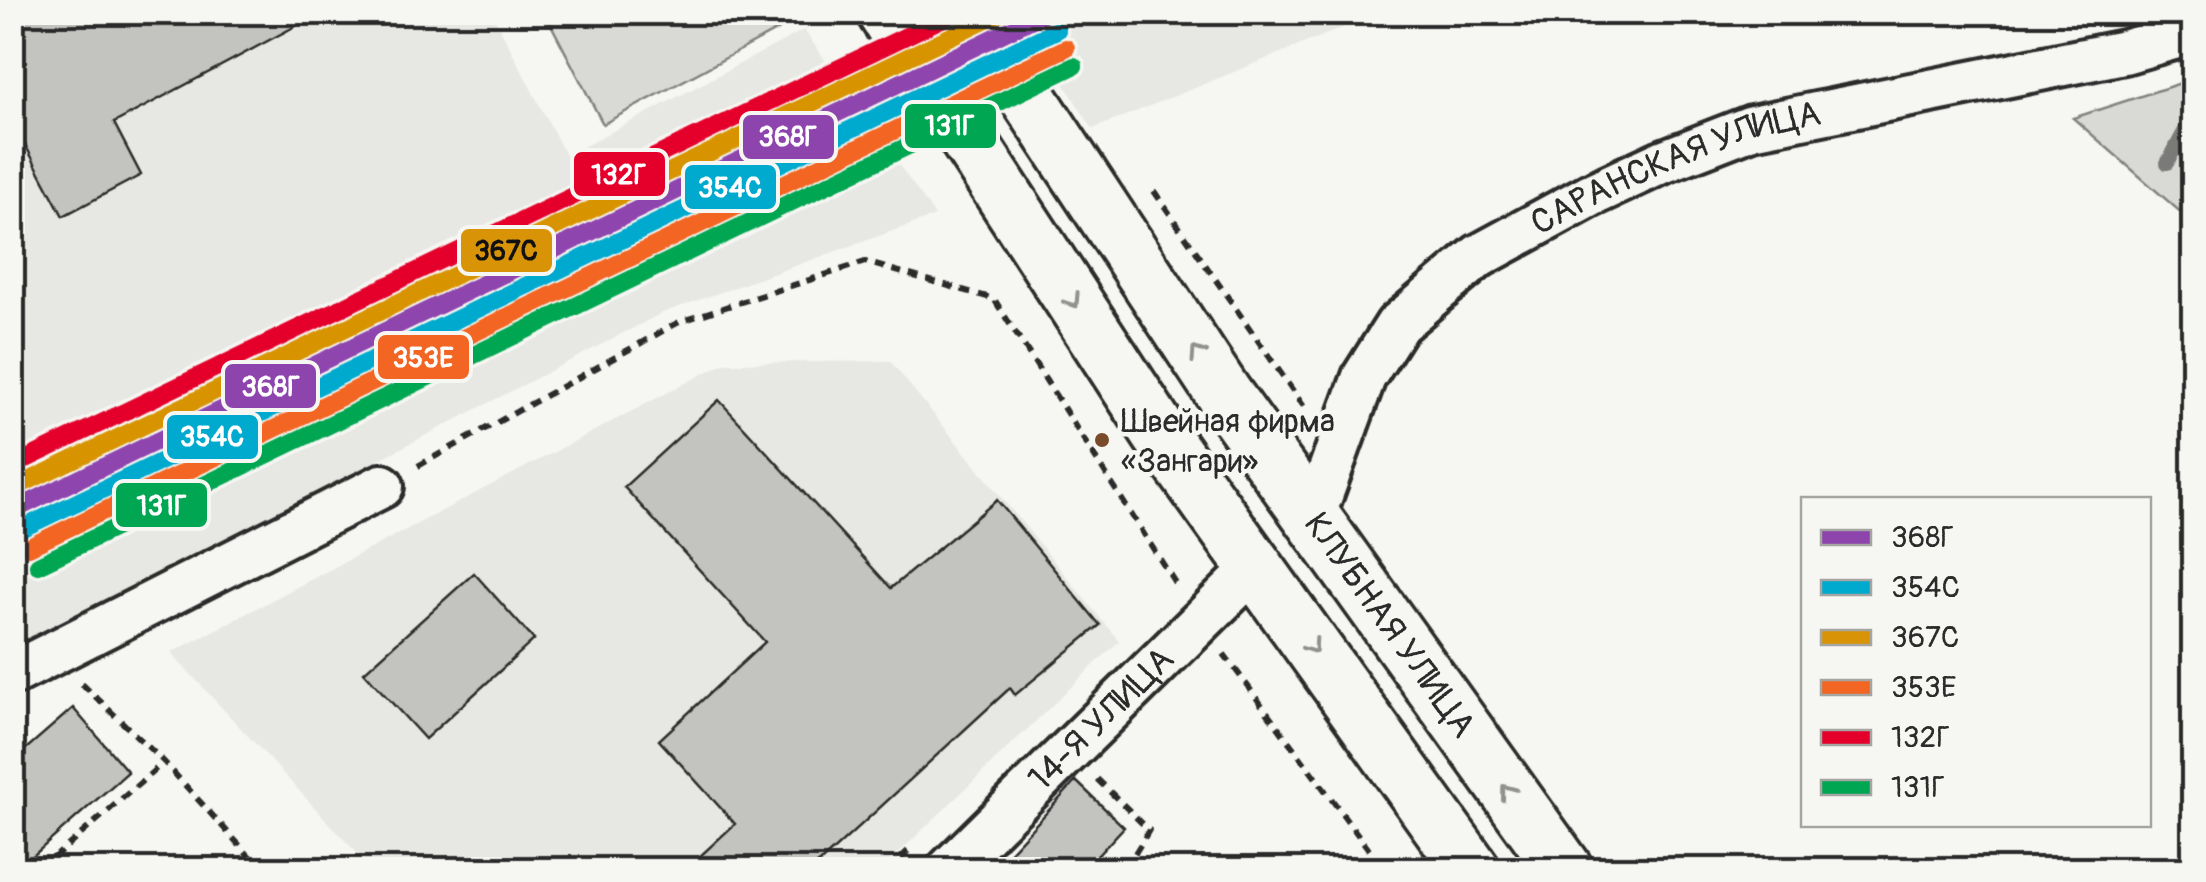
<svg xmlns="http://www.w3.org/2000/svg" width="2206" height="882" viewBox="0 0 2206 882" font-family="Pangolin,sans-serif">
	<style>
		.built { fill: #e7e7e3 }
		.green { fill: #d9d9d5; stroke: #828280; stroke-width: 2.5 }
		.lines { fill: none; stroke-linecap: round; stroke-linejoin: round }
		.stream { stroke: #7a7a78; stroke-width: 14 }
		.building { fill: #c3c3c0; stroke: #2b2b2b; stroke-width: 2.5 }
		.minor-casing { stroke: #2b2b2b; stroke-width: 50 }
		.major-casing { stroke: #2b2b2b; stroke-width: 62 }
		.path { stroke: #2b2b2b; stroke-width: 6; stroke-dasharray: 10 8; stroke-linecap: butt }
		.minor { stroke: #f6f6f2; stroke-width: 42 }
		.major { stroke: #f6f6f2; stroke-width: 55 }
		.rail-1-casing { stroke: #f6f6f2; stroke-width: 25 }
		.rail-2-casing { stroke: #f6f6f2; stroke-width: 25 }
		.rail-3-casing { stroke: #f6f6f2; stroke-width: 25 }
		.rail-4-casing { stroke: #f6f6f2; stroke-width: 25 }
		.rail-5-casing { stroke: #f6f6f2; stroke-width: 25 }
		.rail-6-casing { stroke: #f6f6f2; stroke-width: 25 }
		.rail-1 { stroke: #8e44ad; stroke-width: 18 }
		.rail-2 { stroke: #00a9ce; stroke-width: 18 }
		.rail-3 { stroke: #d89406; stroke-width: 18 }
		.rail-4 { stroke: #f26522; stroke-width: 18 }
		.rail-5 { stroke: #e4002b; stroke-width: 18 }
		.rail-6 { stroke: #00a651; stroke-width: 18 }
		.oneway { stroke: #90908e }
		.bus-dot { fill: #7a4b2a; stroke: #f6f6f2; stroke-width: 4 }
		.labels { text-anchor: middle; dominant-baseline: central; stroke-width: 9; stroke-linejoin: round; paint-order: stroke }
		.bus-label { font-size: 32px; fill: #2b2b2b; stroke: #f6f6f2; text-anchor: start }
		.street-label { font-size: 35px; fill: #2b2b2b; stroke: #f6f6f2 }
		.line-badge { stroke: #f6f6f2; stroke-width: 4 }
		.badge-label { font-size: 28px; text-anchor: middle; font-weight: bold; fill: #fff }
		.pale-badge-label { font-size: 28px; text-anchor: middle; font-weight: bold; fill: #111 }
	</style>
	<rect width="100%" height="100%" fill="#f6f6f2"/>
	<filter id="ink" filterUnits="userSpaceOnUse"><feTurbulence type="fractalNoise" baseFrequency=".01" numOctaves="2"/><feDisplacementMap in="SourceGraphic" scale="20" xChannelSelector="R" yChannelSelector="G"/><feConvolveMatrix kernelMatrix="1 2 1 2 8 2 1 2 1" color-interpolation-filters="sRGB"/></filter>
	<g filter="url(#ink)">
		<!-- built -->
		<g class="built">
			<path d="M13,13H492L566,156L804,30L935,216L662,313L13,649Z"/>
			<path d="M1019,13H1379L1093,129Z"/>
			<path d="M890,361L1119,641L881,870L372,869L171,653L724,363Z"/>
		</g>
		<!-- green -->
		<g class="green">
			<path d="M545,13H809L603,124Z"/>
			<path d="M2193,79H2194L2193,223L2073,118Z"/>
		</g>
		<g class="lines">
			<!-- stream -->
			<path class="stream" d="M2167,163L2194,114"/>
		</g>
		<!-- building -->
		<g class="building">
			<path d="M12,12H322L114,123L141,175L63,216L12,120Z"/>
			<path d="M719,400L891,588L997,500L1100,625L1015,695L1010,688L812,870H685L735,824L659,740L765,642L624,487Z"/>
			<path d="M474,573L534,640L425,739L364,672Z"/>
			<path d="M73,708L128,772L17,870H12V761Z"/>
			<path d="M1076,781L1124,827L1084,870H993Z"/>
		</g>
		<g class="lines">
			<!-- minor casing -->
			<g class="minor-casing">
				<g id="minor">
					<path id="s1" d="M1312,520L1364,377L1397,325L1479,256L1591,195L1662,162L1752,127L2124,52L2194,32"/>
					<path d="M12,674L382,486"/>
					<path id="s2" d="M948,870L1255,568"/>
				</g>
			</g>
			<!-- major casing -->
			<g class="major-casing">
				<g id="major">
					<path d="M885,12L1160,434L1472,870"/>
					<path id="s3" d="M972,12L1223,393L1565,870"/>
				</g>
			</g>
			<!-- path -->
			<g class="path">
				<path d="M1154,191L1307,411"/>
				<path d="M418,466L679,322L865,262L994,299L1177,586"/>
				<path d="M1224,654L1384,870"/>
				<path d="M82,684L164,762L262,870"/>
				<path d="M1097,779L1149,830L1125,870"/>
				<path d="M40,870L164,762"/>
				<path d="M888,870L908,851"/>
			</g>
			<!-- minor -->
			<use href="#minor" class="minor"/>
			<!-- major -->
			<use href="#major" class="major"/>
			<!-- rail-1 casing -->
			<g class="rail-1-casing">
				<path id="rail-1" d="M12,511L1047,12"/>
			</g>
			<!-- rail-2 casing -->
			<g class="rail-2-casing">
				<path id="rail-2" d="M21,529L1057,30"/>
			</g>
			<!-- rail-3 casing -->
			<g class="rail-3-casing">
				<path id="rail-3" d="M12,489L1001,12"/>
			</g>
			<!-- rail-4 casing -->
			<g class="rail-4-casing">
				<path id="rail-4" d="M29,547L1066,48"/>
			</g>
			<!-- rail-5 casing -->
			<g class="rail-5-casing">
				<path id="rail-5" d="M12,466L956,12"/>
			</g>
			<!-- rail-6 casing -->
			<g class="rail-6-casing">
				<path id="rail-6" d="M38,565L1074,66"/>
			</g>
			<!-- rail-1 -->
			<use href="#rail-1" class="rail-1"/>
			<!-- rail-2 -->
			<use href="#rail-2" class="rail-2"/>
			<!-- rail-3 -->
			<use href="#rail-3" class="rail-3"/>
			<!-- rail-4 -->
			<use href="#rail-4" class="rail-4"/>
			<!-- rail-5 -->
			<use href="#rail-5" class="rail-5"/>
			<!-- rail-6 -->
			<use href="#rail-6" class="rail-6"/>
		</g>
		<!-- one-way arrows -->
		<defs><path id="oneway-chevron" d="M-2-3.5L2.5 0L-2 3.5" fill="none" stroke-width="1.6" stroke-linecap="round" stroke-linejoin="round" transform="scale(2.5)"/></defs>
		<g class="oneway">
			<use href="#oneway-chevron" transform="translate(1073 301) rotate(57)"/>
			<use href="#oneway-chevron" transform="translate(1197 353) rotate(-124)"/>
			<use href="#oneway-chevron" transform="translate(1312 647) rotate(55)"/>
			<use href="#oneway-chevron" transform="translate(1507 791) rotate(-127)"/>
		</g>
	</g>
	<!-- markers -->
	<circle class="bus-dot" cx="1102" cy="440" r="9"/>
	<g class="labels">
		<!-- bus labels -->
		<g class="bus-label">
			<text x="1121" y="422">Швейная фирма<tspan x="1121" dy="40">«Зангари»</tspan></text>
		</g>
		<!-- street labels -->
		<g class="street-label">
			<text stroke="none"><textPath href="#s1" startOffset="538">САРАНСКАЯ УЛИЦА</textPath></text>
			<text stroke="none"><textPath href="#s3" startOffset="742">КЛУБНАЯ УЛИЦА</textPath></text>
			<text stroke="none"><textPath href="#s2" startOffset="215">14-Я УЛИЦА</textPath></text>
		</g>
	</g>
	<g class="line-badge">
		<rect x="903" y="102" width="95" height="48" rx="10" fill="#00a651"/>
		<rect x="741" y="113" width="95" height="48" rx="10" fill="#8e44ad"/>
		<rect x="572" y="150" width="95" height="48" rx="10" fill="#e4002b"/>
		<rect x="683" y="163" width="95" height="48" rx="10" fill="#00a9ce"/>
		<rect x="459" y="227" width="95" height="47" rx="10" fill="#d89406"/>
		<rect x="376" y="333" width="95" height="48" rx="10" fill="#f26522"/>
		<rect x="223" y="362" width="95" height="48" rx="10" fill="#8e44ad"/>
		<rect x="165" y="413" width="95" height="48" rx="10" fill="#00a9ce"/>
		<rect x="114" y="481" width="95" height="48" rx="10" fill="#00a651"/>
	</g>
	<g class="badge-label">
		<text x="950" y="135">131Г</text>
		<text x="788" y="146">368Г</text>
		<text x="619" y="184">132Г</text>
		<text x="730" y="197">354С</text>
		<text x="423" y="367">353Е</text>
		<text x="271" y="396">368Г</text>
		<text x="212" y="446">354С</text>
		<text x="162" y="515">131Г</text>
	</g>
	<g class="pale-badge-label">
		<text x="506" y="260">367С</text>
	</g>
	<!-- margin -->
	<rect width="2206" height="882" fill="none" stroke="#f6f6f2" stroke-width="50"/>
	<rect x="25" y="25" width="2156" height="832" fill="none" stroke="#2b2b2b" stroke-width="4" filter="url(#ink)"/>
	<!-- legend -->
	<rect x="1801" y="497" width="350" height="330" fill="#f6f6f2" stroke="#a5a5a2" stroke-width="2.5"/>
	<rect x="1821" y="530" width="50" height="15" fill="#8e44ad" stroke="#a5a5a2" stroke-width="2.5"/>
	<text x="1891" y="547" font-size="30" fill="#2b2b2b">368Г</text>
	<rect x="1821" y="580" width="50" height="15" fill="#00a9ce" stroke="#a5a5a2" stroke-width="2.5"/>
	<text x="1891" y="597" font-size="30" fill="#2b2b2b">354С</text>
	<rect x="1821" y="630" width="50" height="15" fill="#d89406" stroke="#a5a5a2" stroke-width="2.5"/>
	<text x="1891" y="647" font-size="30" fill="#2b2b2b">367С</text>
	<rect x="1821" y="680" width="50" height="15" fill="#f26522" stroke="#a5a5a2" stroke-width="2.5"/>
	<text x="1891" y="697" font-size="30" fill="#2b2b2b">353Е</text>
	<rect x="1821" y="730" width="50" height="15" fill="#e4002b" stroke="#a5a5a2" stroke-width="2.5"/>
	<text x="1891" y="747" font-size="30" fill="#2b2b2b">132Г</text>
	<rect x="1821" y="780" width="50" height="15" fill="#00a651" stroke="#a5a5a2" stroke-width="2.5"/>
	<text x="1891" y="797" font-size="30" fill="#2b2b2b">131Г</text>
</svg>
